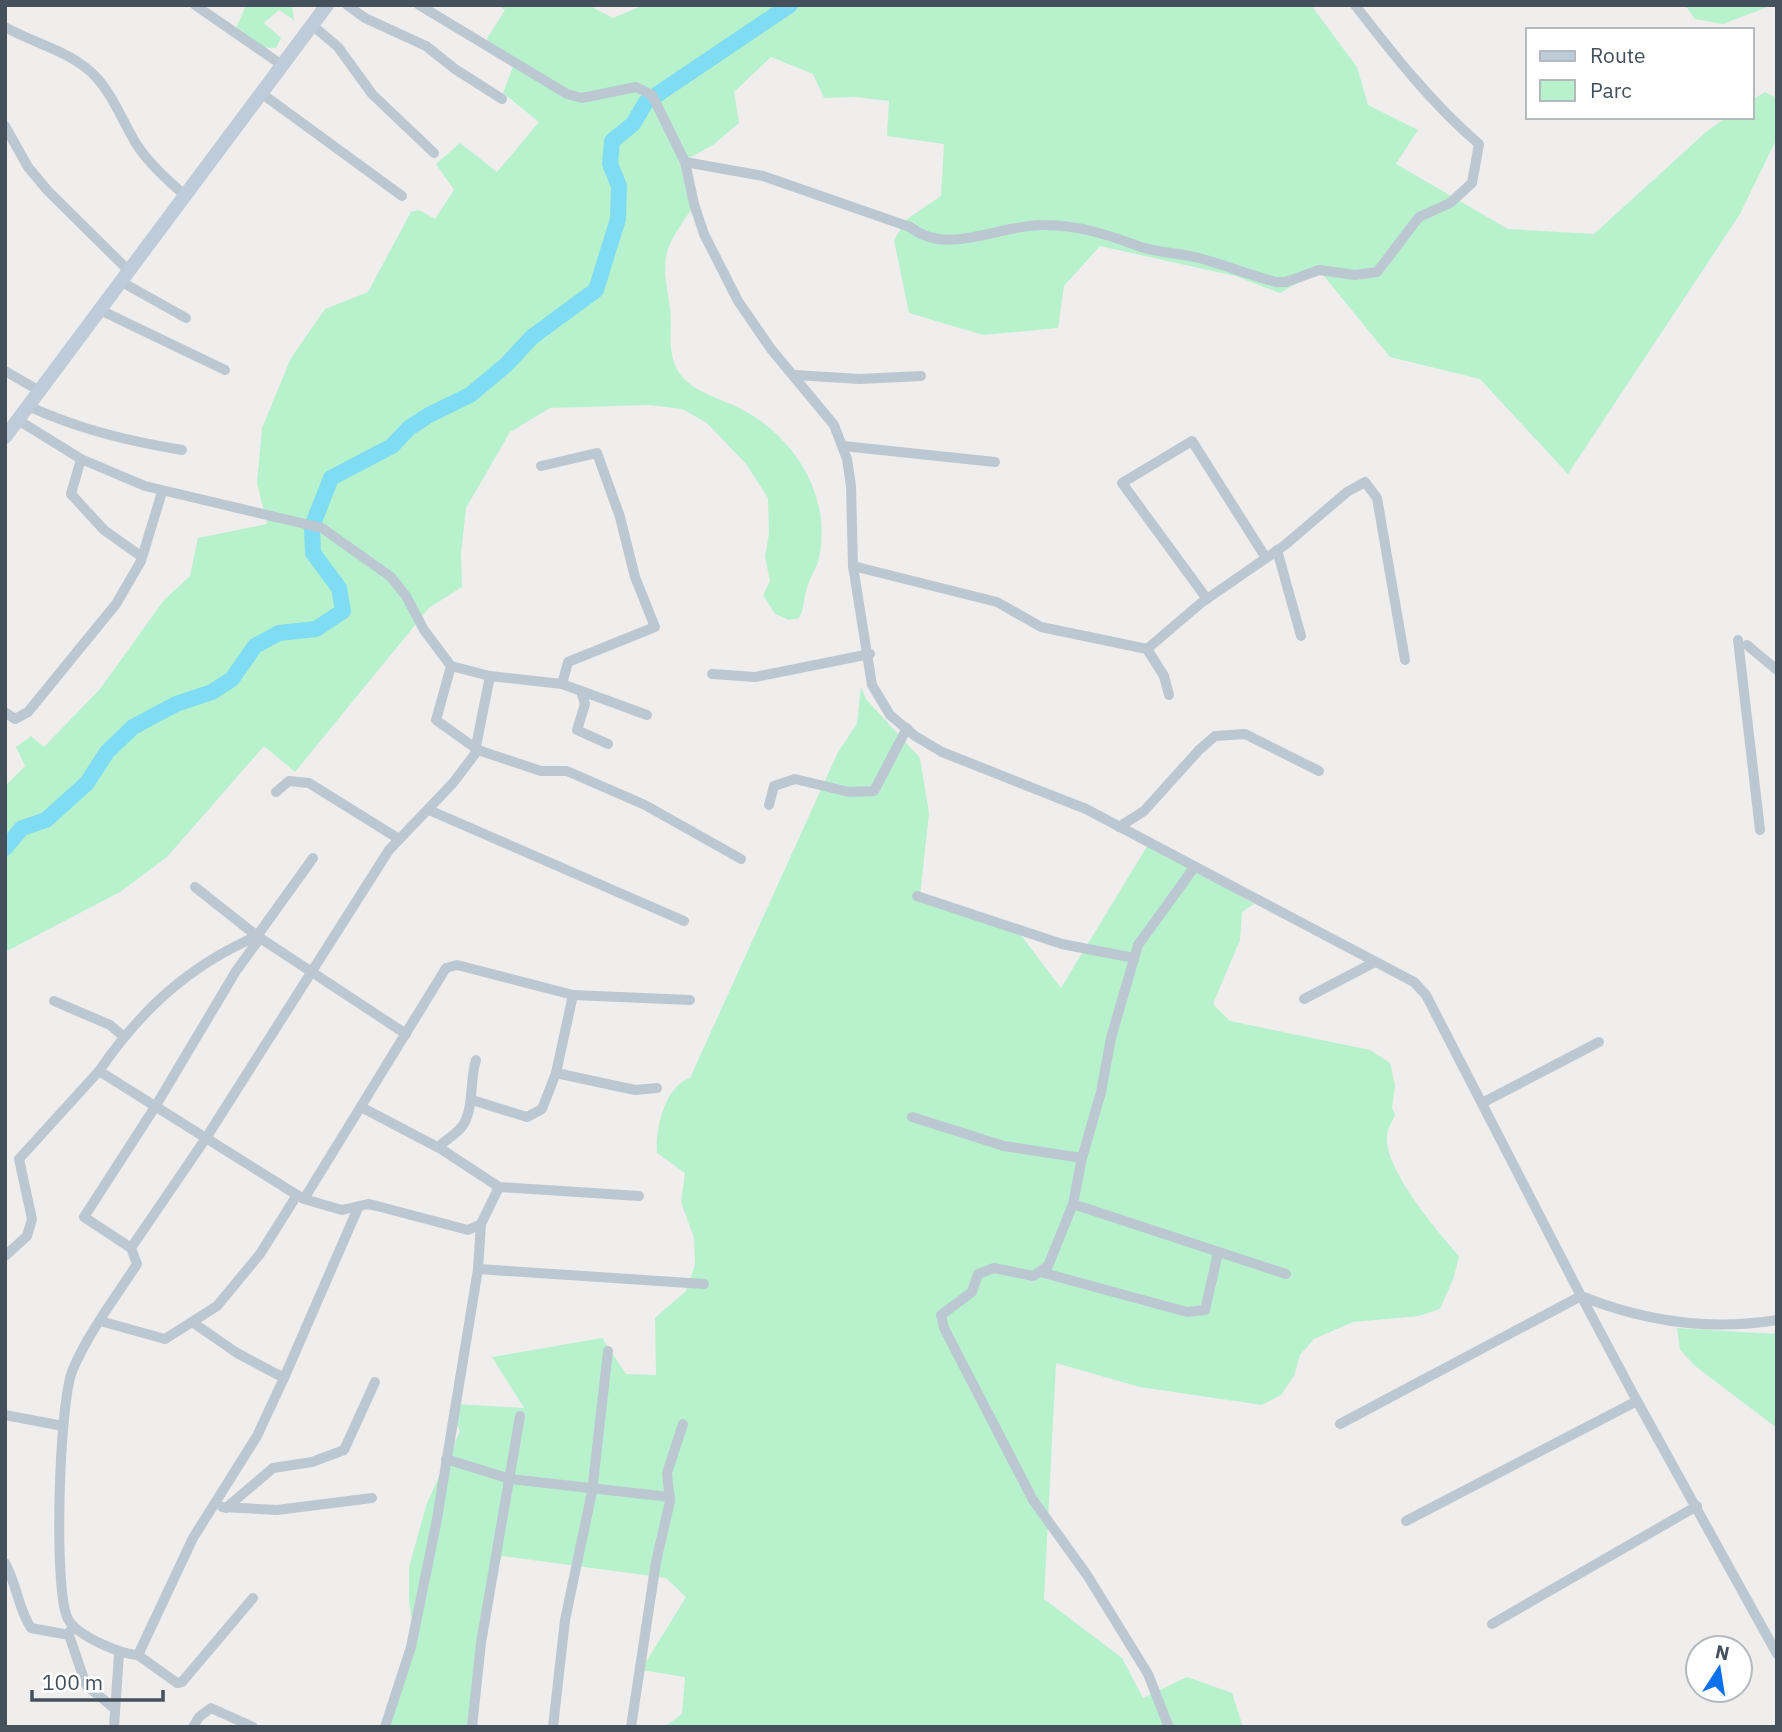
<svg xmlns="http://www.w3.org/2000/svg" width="1782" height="1732" viewBox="0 0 1782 1732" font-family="'IBM Plex Sans',sans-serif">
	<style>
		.green { fill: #b7f2cd }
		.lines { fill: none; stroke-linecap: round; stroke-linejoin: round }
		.river { stroke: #80dcf2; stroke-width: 16 }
		.street { stroke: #bcc8d1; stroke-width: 10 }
		.secondary { stroke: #becbd8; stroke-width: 14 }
	</style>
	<rect width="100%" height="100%" fill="#f0eded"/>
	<!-- green -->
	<g class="green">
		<path d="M246,5H292L294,20L279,10L264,23L281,38L276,48L256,47L235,31Z"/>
		<path d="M497,5H588L613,18L644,5H1311L1357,67L1368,105L1418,130L1396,164L1508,229L1594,234L1707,131L1727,117H1752V100L1765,92L1777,98V138L1740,214L1568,474L1480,379L1390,357L1319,270L1280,293L1235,276L1100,246L1064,286L1058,328L983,335L909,313L894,240L907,219L941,196L944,144L887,136L889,101L855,97L824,98L813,74L771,57L734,92L739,123L713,145L680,163L691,210C661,253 662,257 670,308C673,330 666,350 678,371C690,392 721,398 741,409C795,437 832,496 819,558C817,568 810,577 807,588C803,599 805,607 799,618L789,620L775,614L763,595L770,581L765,557L769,533L768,498L746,464L707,423L682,409L650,405L550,408L510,432L466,508L461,553L462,587L429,608L295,772L264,746L167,857L120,892L5,952V786L25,766L16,747L31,736L44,747L100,689L164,600L190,576L198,538L267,524L257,483L262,428L291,358L325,309L368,292L411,212L419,210L435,219L454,190L436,164L460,143L497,172L539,122L503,93L514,64L483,45L505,10Z"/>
		<path d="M1685,5H1773L1723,24L1695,19Z"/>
		<path d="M861,687L866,699L920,758L929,813L920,896L1014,926L1061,988L1149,843L1254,904L1242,912L1240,940L1213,1004L1230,1021L1370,1050L1390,1063L1395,1085L1392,1108L1395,1115C1393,1121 1387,1129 1387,1135C1383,1168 1438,1232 1459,1256L1454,1277L1440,1309L1419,1316L1353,1322L1314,1339L1300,1355L1294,1376L1281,1395L1262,1405L1140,1387L1056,1363L1044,1599L1122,1658L1143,1698L1187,1677L1232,1693L1243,1727H664L682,1714L685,1677L641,1670L686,1597L666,1578L502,1556L490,1586L473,1727H382L414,1634L409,1601V1567L427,1503L460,1431L449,1410L456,1404L524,1408L492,1357L602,1338L626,1374L656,1375L655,1318L686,1291L695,1265L694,1238L681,1202L685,1173L657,1153C655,1129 665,1086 690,1078L838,752L857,724Z"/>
		<path d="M1677,1328L1777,1334V1428L1695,1366L1680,1350Z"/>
	</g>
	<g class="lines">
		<!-- river -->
		<g class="river">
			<path d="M313,524L331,478L392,446L409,428L429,415L470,395L506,365L532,337L596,290L618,219L619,186L610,164L612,141L633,124L646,102L790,5"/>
			<path d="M5,848L22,828L46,820L87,783L107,752L133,727L176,704L212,692L232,679L255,646L279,633L316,629L343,611L339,588L313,553L312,528"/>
		</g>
		<!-- street -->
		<g class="street">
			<path d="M195,5L282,65"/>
			<path d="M347,5L365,18L426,46L455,69L502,99"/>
			<path d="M419,5L567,94L582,98L636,87L652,95L685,162L694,204L704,234L738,301L771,349L834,425L847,459L851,486L853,566L872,685L890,715L915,736L942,752L1086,809L1414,982L1426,995L1581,1296C1643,1321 1710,1331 1777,1320"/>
			<path d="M312,25L338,47L372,94L434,153"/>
			<path d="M5,27C33,43 73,52 95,76C114,96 123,123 137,145C150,165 168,181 186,196"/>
			<path d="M261,93L402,196"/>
			<path d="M5,126L28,167L48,191L129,271"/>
			<path d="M685,162L763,176L910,227C947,257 1000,224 1044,225C1080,225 1108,235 1141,247C1160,253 1180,253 1199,258C1225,265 1249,275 1276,282H1286L1319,270L1355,275L1377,272L1419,217L1450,203L1472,183L1479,144C1432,104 1393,54 1355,5"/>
			<path d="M120,281L186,318"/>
			<path d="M98,309L225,370"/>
			<path d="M5,371L38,390"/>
			<path d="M795,375L860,379L921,376"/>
			<path d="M28,406C78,429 128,441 182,450"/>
			<path d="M18,420L81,459L145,486L322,528L391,577L406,596L424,630L451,666L490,676L562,684L647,715"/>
			<path d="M843,446L995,462"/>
			<path d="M81,459L71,494L104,530L142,557"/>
			<path d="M541,466L597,453L620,517L635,577L655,627L568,662L562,684"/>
			<path d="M1277,550L1301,636"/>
			<path d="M853,566L997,602L1041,627L1147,649L1201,603L1285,545L1347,492L1365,482L1377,498L1405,660"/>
			<path d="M1207,599L1122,483L1192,441L1266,558"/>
			<path d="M1738,640L1760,830"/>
			<path d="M1747,645L1777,670"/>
			<path d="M1147,649L1164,676L1169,695"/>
			<path d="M451,666L436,720L478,750L541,771H567L645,805L741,859"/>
			<path d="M712,674L755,677L870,654"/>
			<path d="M581,691L585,704L577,730L608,744"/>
			<path d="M5,712L15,719L28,712L116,604L141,561L162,492"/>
			<path d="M276,792L289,781L309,783L399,839"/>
			<path d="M769,805L774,786L795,779L849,792L874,791L907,728"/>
			<path d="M429,810L684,921"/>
			<path d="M1119,827L1144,811L1199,750L1215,736L1245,734L1319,771"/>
			<path d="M195,887L257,936L313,858"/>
			<path d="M917,896L1062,944L1134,958"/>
			<path d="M1304,999L1375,962"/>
			<path d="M54,1001L110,1025L123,1036"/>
			<path d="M556,1073L635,1090L657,1088"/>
			<path d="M472,1100L527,1117L542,1109L556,1073L573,995"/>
			<path d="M1482,1103L1599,1042"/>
			<path d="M361,1107L441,1149L499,1187L639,1196"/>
			<path d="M912,1117L1004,1146L1082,1158"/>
			<path d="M438,1147C445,1141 453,1136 460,1129C475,1113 469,1081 476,1060"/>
			<path d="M297,1195L99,1071C141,1010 188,966 257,936L406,1034"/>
			<path d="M304,1199L342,1210L368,1204L377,1206L468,1230L481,1224L499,1187"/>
			<path d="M1073,1204L1286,1274"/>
			<path d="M131,1248L84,1217L155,1107L236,971L260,938"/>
			<path d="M5,1256L27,1236L32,1219L19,1159L99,1071"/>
			<path d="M478,1269L481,1224"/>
			<path d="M1040,1272L1187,1312L1205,1310L1218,1253"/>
			<path d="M100,1321L165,1339L217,1306L260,1254L297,1195L304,1199L446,968L457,965L573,995L690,1000"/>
			<path d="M192,1322L237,1353L284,1378L358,1208"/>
			<path d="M284,1378L257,1436L193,1538L138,1655C120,1654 77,1636 68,1619C53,1591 59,1399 73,1369C89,1332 115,1298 137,1264L131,1248L206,1138L389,850L453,783L478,750L476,746L490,676"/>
			<path d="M1637,1401L1777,1654"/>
			<path d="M5,1415L63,1426"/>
			<path d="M1340,1424L1581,1296L1637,1401L1406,1521"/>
			<path d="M446,1459L510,1479L670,1497"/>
			<path d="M222,1507L277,1510L372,1498"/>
			<path d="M226,1508L273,1468L312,1462L344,1450L375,1382"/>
			<path d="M5,1563C17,1584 18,1609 31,1628L69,1635"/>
			<path d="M1492,1624L1697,1506"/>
			<path d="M70,1631L69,1635L86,1685L115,1709"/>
			<path d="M138,1655L177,1683L182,1682L253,1598"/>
			<path d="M114,1727L119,1654"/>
			<path d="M193,1727L199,1717L211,1708L253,1727"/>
			<path d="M385,1727L411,1647L437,1519L478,1269L704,1284"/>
			<path d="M472,1727L481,1643L520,1416"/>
			<path d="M553,1727L565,1620L592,1492L608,1351"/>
			<path d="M631,1727L656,1562L670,1501L667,1473L683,1424"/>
			<path d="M1166,1727L1168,1725L1148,1674L1087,1575L1033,1500L944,1328L941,1315L972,1292L978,1274L994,1268L1033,1276L1048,1266L1073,1204L1082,1158L1101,1092L1111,1038L1138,945L1193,869"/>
		</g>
		<!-- secondary -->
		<path class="secondary" d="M5,437L327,5"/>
	</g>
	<!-- border -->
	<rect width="1782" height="1732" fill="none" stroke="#44515c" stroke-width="14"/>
	<!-- legend -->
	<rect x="1526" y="28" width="228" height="91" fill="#ffffff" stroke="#b4b9be" stroke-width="2"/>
	<rect x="1540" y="51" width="35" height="10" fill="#becbd8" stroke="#b4b9be" stroke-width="2"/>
	<text x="1590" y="63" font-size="21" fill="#44515c">Route</text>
	<rect x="1540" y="80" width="35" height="21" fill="#b7f2cd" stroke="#b4b9be" stroke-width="2"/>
	<text x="1590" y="98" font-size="21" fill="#44515c">Parc</text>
	<!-- north arrow -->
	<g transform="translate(1719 1669) rotate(12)"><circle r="33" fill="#ffffff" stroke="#b4b9be" stroke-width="2"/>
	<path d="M0-5L12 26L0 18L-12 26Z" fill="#0b71ec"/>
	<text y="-10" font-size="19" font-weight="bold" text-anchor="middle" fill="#44515c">N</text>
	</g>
	<!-- scale -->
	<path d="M32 1690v10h131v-10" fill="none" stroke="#44515c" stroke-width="3.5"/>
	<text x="42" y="1690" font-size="21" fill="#44515c" stroke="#ffffff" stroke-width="5" paint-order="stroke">100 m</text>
</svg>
